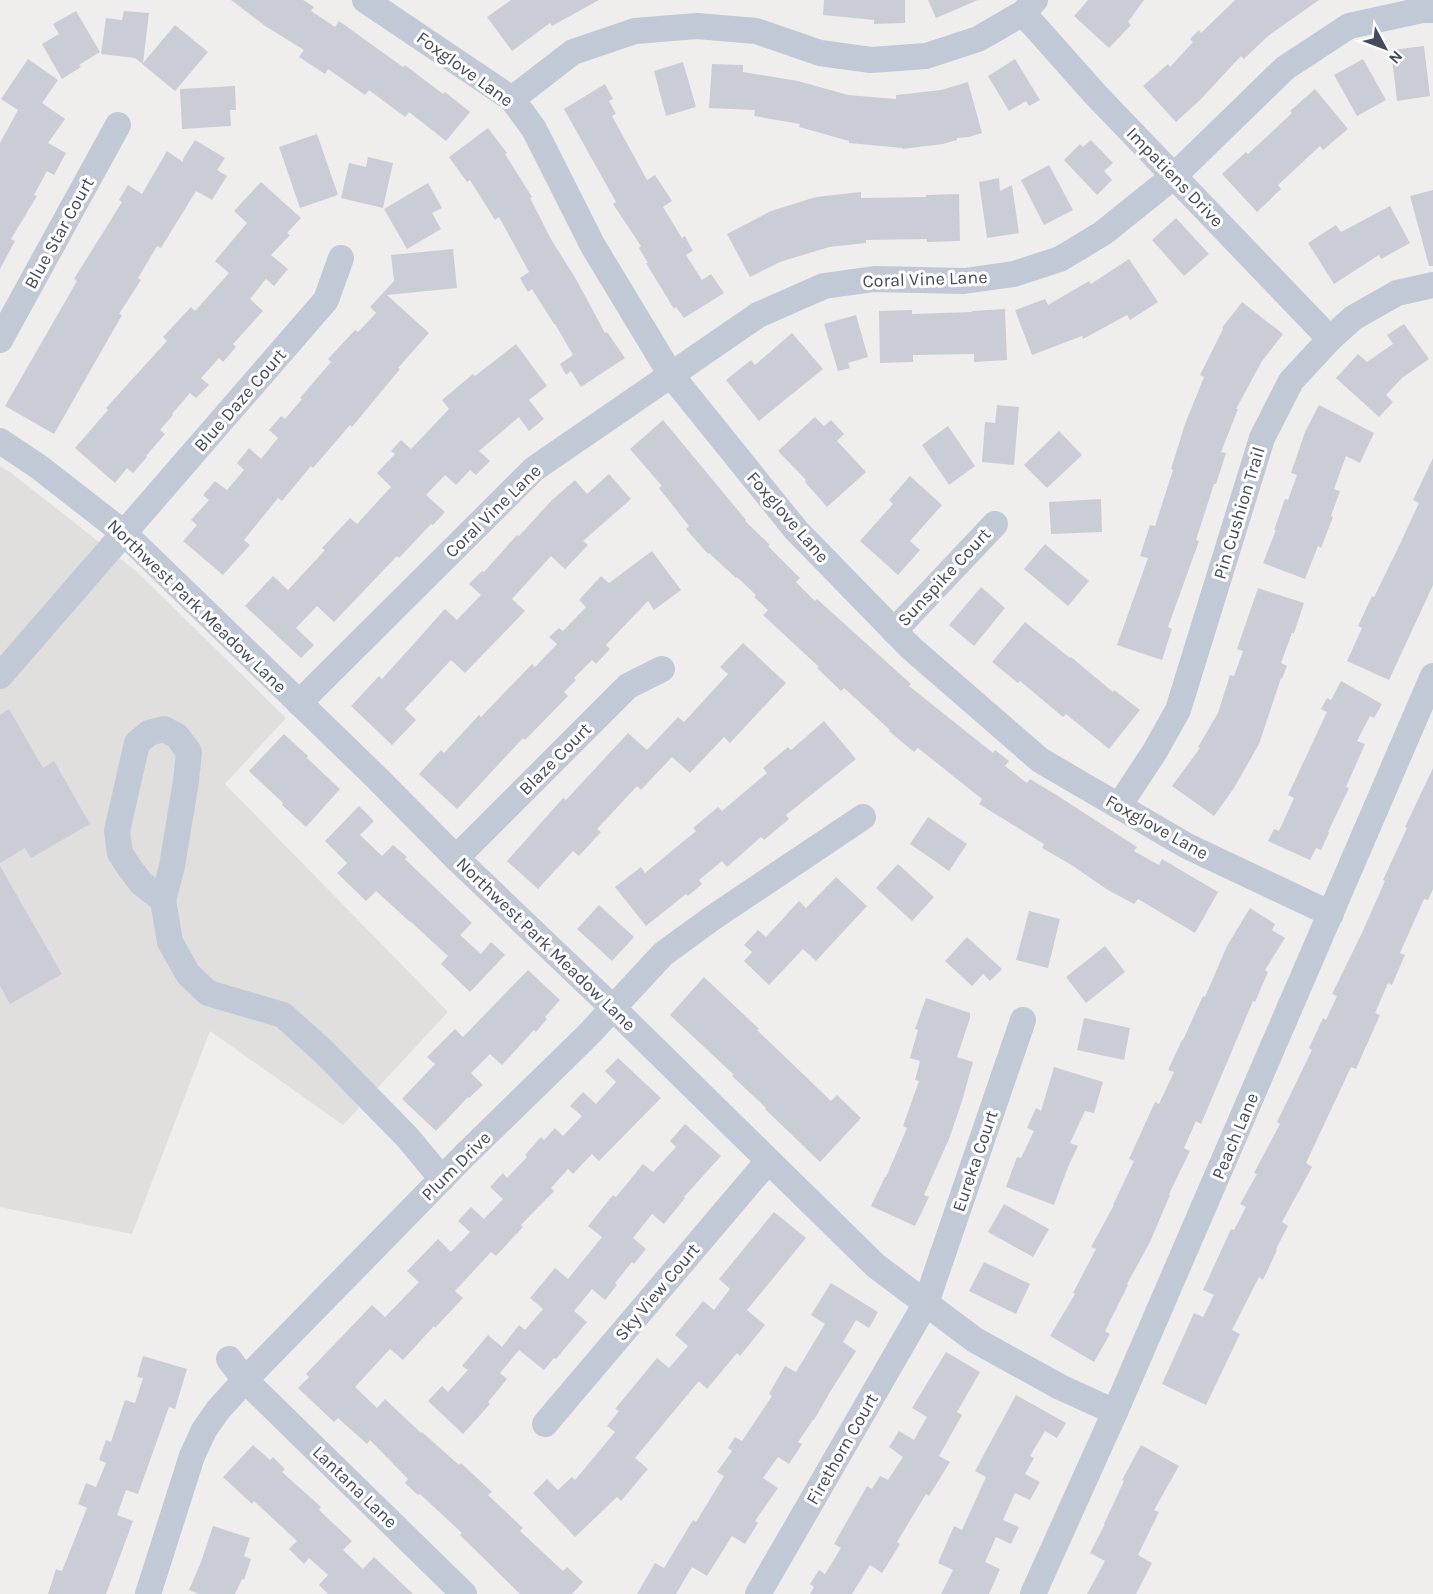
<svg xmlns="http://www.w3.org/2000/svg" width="1433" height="1594" viewBox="0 0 1433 1594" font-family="Karla,sans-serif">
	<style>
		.education { fill: #e1dede }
		.building { fill: #cbcdd6 }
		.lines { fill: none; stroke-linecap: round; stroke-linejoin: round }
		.minor { stroke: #c1c8d6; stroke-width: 26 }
		.labels { text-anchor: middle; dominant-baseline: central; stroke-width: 6; stroke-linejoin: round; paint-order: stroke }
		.street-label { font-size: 18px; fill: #434b5c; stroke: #fff }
	</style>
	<rect width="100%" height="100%" fill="#f0eded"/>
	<!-- education -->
	<path class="education" d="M0,466L10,472L136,571L286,718L225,784L448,1012L343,1125L210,1031L132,1234L0,1207Z"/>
	<!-- building -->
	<g class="building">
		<path d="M231,0H303L314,7L311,11L335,27L339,21L403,67L405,65L443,94L445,92L470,112L446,141L409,112L405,117L369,90L365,95L328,69L325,74L299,57L304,50L265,26Z"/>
		<path d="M511,0H599L552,26L550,23L512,51L487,17Z"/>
		<path d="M824,0H905V23L874,24V20L823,15Z"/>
		<path d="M928,0H978L936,18Z"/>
		<path d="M1088,0H1144L1128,22L1131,25L1109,48L1074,16Z"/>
		<path d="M1235,0H1319L1268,36L1244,59L1241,56L1200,100L1176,122L1143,86L1168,64L1170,67L1193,42L1190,39L1199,30L1201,33Z"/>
		<path d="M76,11L100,52L79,65L81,67L62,79L42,44L59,34L53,24Z"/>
		<path d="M124,11L149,13L143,63L175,25L208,52L175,91L135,58L101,54L106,18L122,20Z"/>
		<path d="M1424,46L1430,96L1397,101L1391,50Z"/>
		<path d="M28,59L58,80L42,103L65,119L48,143L66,153L54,175L47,171L34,195L37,196L11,239L15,241L0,269V143L18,110L1,99Z"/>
		<path d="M1015,59L1040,100L1029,106L1026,101L1009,111L988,76Z"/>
		<path d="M1363,59L1386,100L1357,116L1334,75Z"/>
		<path d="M683,62L696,107L666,116L654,71Z"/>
		<path d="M712,64L743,65V72L798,81L848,95L896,99V95L941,90L968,82L982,133L969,137L957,138V140L943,144L902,149V148L849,143V141L799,127L800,124L754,116L755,110L709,108Z"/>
		<path d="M605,84L613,99L609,101L616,114L612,116L647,180L655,175L672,201L663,207L682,238L685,236L693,251L686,255L702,280L711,274L724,293L684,318L676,307L674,309L646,263H648L639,248L641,246L613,204L616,202L564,109Z"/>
		<path d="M235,86L236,110H230L231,126L182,129L180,89Z"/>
		<path d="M1315,89L1348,129L1323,150L1320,146L1278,185L1281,189L1257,212L1222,174L1246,152L1248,154L1292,113L1290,111Z"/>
		<path d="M488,128L507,153L505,154L532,197L530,198L552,241L576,279L605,333L607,332L625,358L581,387L571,371L566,375L560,364L573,355L555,324H554L532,289L528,292L520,278L529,272L499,217L495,220L470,180L467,182L449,157Z"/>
		<path d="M317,134L338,195L300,208L279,147Z"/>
		<path d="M195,140L225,158L217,170L227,176L212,200L196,191L161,248L157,246L138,278L141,280L119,314L122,315L54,434L5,406L77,281L74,279L122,202L119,200L128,185L142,194L167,151L183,162V159Z"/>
		<path d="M1091,140L1113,163L1104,171L1112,180L1097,195L1064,160L1080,144L1083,147Z"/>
		<path d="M368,157L393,163L383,208L341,198L349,163L366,167Z"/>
		<path d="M1049,165L1073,210L1044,225L1021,180Z"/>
		<path d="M999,178L1000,191L1012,185L1019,233L987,238L979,182Z"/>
		<path d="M261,182L301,218L287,233L290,235L271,255L288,269L274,286L266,279L250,299L263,311L233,344L236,347L223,362L219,358L201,378L209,385L196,398L190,393L172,414L173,415L160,430L165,434L146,456L147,457L133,473L127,468L115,483L75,448L108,410L106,408L167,341L163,337L191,307L195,311L229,273L215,261L247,223L234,211Z"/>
		<path d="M428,183L442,208L432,213L441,229L407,249L384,209Z"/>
		<path d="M1433,190V266H1429L1410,196Z"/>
		<path d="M861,192V198L926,197V195L959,194L960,241L927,242V239L866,240V243L829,247L780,262L750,277L727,234L771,211L816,197Z"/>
		<path d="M1390,206L1410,243L1381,259L1379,255L1334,284L1308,243L1336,225L1341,232Z"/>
		<path d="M1176,218L1209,254L1184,276L1152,240Z"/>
		<path d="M453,249L457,288L387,295L429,333L398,368L400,369L352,427L350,425L313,468L311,466L282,501L278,498L244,540L250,545L223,575L183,541L197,525L191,520L209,500L203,495L215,481L227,490L244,470L237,463L249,448L261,459L278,438L269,430L281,416L285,419L302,399L300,398L331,362L328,359L355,330L358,332L376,313L370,307L394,281L391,255Z"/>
		<path d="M1129,259L1158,302L1130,320L1127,315L1083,339L1082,336L1032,355L1015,310L1045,299L1048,305L1089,281L1091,284Z"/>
		<path d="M1242,302L1283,334L1262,361L1236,409H1238L1221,452L1226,453L1216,484H1214L1196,540L1199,541L1168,627L1172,629L1162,660L1117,645L1148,558L1140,556L1150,525L1155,526L1173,470L1171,469L1185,424L1204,377L1200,375L1223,329L1222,328Z"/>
		<path d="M1005,309L1007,360L974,362V354L913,355V362L880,363L879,311L912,310V314L972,312V311Z"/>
		<path d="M856,315L868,357L848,363L850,368L838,371L824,324Z"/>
		<path d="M1404,324L1429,359L1402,378L1386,395L1393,402L1379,417L1336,378L1358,354L1367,362L1393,344L1387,335Z"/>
		<path d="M792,333L823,369L759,421L726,380L751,360L755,365Z"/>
		<path d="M516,344L547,386L529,400L544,419L529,431L519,417L479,451L490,461L476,475L470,470L456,485L445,475L426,495L445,512L433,525L431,524L399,558L397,556L334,622L317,606L296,628L314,645L301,658L245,606L273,576L288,590L325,550L322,548L350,518L357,524L391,487L377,473L395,454L391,451L401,440L411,449L449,409L442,400L473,374L475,376Z"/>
		<path d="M997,405L1019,407L1014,465L982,462L985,422L995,423Z"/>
		<path d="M1319,405L1374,433L1360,463L1346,456L1334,489L1340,491L1331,516L1333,517L1321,548L1318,546L1305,579L1263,563L1276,530H1274L1285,499L1288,500L1297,475L1291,473L1305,432Z"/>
		<path d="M815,417L824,426L831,420L844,434L837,441L866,472L827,507L805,482L806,480L778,451Z"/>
		<path d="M663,420L746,520L745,521L770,545L768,546L800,578L796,582L815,601L817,599L911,684L909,686L993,753L995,750L1009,761L1005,766L1027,783L1030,779L1058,796L1137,847L1134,851L1159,865L1162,859L1218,892L1195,933L1138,899L1134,904L1108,890L1070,864L1042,848L1044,844L979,804L982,799L918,748L914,752L889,731L890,730L844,688L841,691L817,668L819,667L763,615L768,610L754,597L756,595L737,577L736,578L709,553L708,554L686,529L689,526L659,488L662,486L630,449Z"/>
		<path d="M948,426L975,466L949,485L922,445Z"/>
		<path d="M1059,431L1082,455L1047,488L1024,465Z"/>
		<path d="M1433,458V585L1389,680L1347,661L1362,628L1358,626L1372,596L1374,597L1400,544L1419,503L1413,500Z"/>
		<path d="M609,474L631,499L583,541L588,545L565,569L551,556L512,599L525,611L465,673L451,660L405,709L416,720L392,745L351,706L379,676L382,679L445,609L457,620L481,595L469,584L482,571L484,572L517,535L519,536L552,500L575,480L587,494Z"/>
		<path d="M910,476L942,505L910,541L920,550L898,575L860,541L893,504L889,500Z"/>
		<path d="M1101,499L1102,532L1051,534L1049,502Z"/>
		<path d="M1045,544L1089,581L1068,606L1024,569Z"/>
		<path d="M652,551L681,590L654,610L648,601L606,645L610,649L596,664L592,660L574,678L576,680L564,692L568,696L525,740L523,738L457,809L419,774L441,750L444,753L479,715L481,717L532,664L535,667L557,644L549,637L559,628L563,631L586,607L579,600L601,576L609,583Z"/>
		<path d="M981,587L1005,608L974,646L949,625Z"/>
		<path d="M1258,588L1304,603L1294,633H1292L1281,663L1287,666L1282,679L1281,678L1259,744L1234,788L1214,816L1172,786L1200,748L1198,747L1218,713L1230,675L1234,676L1243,651L1237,649Z"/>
		<path d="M1025,622L1070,658L1071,657L1113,692L1114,690L1140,710L1109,749L1066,714L1063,717L1020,681L1018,683L992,662Z"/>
		<path d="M743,643L786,683L730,743L724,737L690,773L672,757L641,790L637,786L597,829L601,832L579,856L573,851L538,889L507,861L563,798L566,800L628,733L647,750L678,717L684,722L728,674L720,667Z"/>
		<path d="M1341,681L1382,704L1374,718L1370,716L1357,741L1365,744L1346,787L1349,788L1328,832L1329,833L1321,850L1316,848L1310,860L1268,841L1274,829L1279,831L1294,798L1288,795L1327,712L1321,709L1327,698L1331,700Z"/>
		<path d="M9,709L43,768L54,761L90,824L31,858L25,848L0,863V715Z"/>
		<path d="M824,721L856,759L786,815L789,819L764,840L761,837L727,867L722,861L699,880L702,884L688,896L686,894L646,926L615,887L641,867L645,873L696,831L693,828L718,807L722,811L767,773L763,768L788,747L791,750Z"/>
		<path d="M284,734L308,756L307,758L340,789L306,827L282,805L283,803L249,771Z"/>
		<path d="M1433,768V889L1428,900L1424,899L1400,953L1405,955L1392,985L1388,983L1375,1013L1380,1015L1356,1069L1351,1067L1306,1163L1312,1167L1282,1222L1288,1226L1276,1249L1277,1250L1263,1280L1259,1277L1232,1330L1240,1334L1206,1405L1162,1384L1194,1313L1203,1317L1214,1295L1203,1290L1231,1229L1234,1230L1246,1207L1240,1204L1257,1174L1254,1173L1280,1124L1277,1122L1312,1050L1309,1048L1323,1018L1326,1020L1337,996L1332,994L1361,935L1385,881L1383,880L1407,828L1405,827Z"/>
		<path d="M359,806L374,821L360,835L382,856L393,845L407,857L405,859L472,923L460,935L481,954L491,942L505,955L470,992L441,964L448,956L410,921V922L376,891L366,901L337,873L347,863L325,841Z"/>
		<path d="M928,817L967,844L949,871L910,844Z"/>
		<path d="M898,864L934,897L912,921L876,888Z"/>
		<path d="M0,866L62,974L10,1004L0,986Z"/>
		<path d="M836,877L867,906L816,961L803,949L769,985L744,961L752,952L744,945L758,930L766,937L799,901L806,908Z"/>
		<path d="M599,905L634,937L612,961L577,929Z"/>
		<path d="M1250,908L1275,924L1272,930L1285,938L1265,970L1268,972L1255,1002L1253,1001L1201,1124L1196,1121L1184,1148L1190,1151L1169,1194L1170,1195L1150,1242L1127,1284L1128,1285L1105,1331L1110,1334L1094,1362L1050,1336L1075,1294L1073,1293L1096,1249L1091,1247L1114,1205H1113L1134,1161L1129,1159L1155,1102L1159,1104L1174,1072L1168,1070L1182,1040H1183L1203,996L1205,997L1227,946Z"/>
		<path d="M1029,911L1060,919L1048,968L1016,960Z"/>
		<path d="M967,937L1002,969L990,981L983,974L972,986L945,961Z"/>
		<path d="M1105,946L1125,972L1086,1003L1066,977Z"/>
		<path d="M528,970L560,1000L545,1017L547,1019L536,1032L534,1030L502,1065L490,1054L471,1073L483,1085L469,1098L468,1097L436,1131L402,1099L435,1064L427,1057L455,1029L463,1037Z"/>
		<path d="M704,977L759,1029L757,1030L831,1101L837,1095L861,1118L820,1162L765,1109L766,1108L732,1076L734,1075L670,1015Z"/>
		<path d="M926,998L970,1013V1018L957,1057L973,1062L962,1101L949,1139L924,1195L929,1197L915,1226L871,1206L885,1177H886L907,1128L903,1126L919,1081L915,1080L920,1061L910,1058L918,1030L915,1029Z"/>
		<path d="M1084,1018L1130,1028L1124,1060L1077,1050Z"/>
		<path d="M618,1058L661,1098L599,1161L592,1154L573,1174L568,1169L551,1188L554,1191L521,1225L523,1227L496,1256L491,1252L455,1291L463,1298L435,1328L434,1326L403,1360L390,1349L355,1387L377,1408L385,1399L421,1433L422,1432L459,1465L461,1463L492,1492L488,1495L523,1528L520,1531L563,1571L567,1567L583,1582L572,1594H520L460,1535L462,1533L420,1494L418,1495L405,1483L408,1479L370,1440L367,1444L338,1418L334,1422L298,1388L309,1377L306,1374L372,1305L385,1317L419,1282L407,1271L438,1239L451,1252L470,1232L458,1221L471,1207L484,1219L503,1199L490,1187L503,1173L507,1178L527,1157L525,1155L541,1137L544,1140L555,1128L563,1136L582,1116L570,1106L583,1092L596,1104L616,1082L605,1071Z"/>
		<path d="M1054,1067L1103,1082L1094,1113L1085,1111L1070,1143L1078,1146L1068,1167L1054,1205L1006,1187L1017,1157L1021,1158L1034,1131L1027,1128L1036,1108L1041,1111Z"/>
		<path d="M685,1124L721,1156L684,1197L685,1198L664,1224L652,1214L633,1238L646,1249L634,1264L632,1262L615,1283L617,1285L605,1300L592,1289L574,1311L587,1322L556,1359L554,1358L544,1370L519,1350L500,1373L507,1379L488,1402L490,1404L463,1434L428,1401L442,1386L448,1392L468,1370L462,1366L488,1335L502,1347L519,1325L525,1330L543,1309L530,1298L555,1268L568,1279L602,1237L588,1226L613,1195L616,1197L643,1164L653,1172L676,1147L670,1141Z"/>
		<path d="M1004,1204L1049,1229L1033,1257L988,1232Z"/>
		<path d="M774,1212L806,1238L747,1310L765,1325L740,1356L737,1353L707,1389L699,1381L635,1458L648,1469L621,1501L617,1497L575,1537L533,1493L547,1479L558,1490L572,1477L575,1480L615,1432L607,1426L619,1411L615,1409L657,1358L669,1368L688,1346L675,1335L691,1316L703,1301L714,1310L730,1289L719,1279Z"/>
		<path d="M984,1262L1030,1284L1016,1314L969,1291Z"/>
		<path d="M831,1283L878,1312L869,1328L856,1320L843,1342L856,1351L830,1392L814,1420H813L798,1442L802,1444L789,1464L778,1457L763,1478L778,1488L755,1521L758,1523L745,1544L732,1536L707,1576L692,1567L676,1594H637L655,1563L664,1568L693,1520L696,1522L724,1476L717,1472L732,1451L728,1448L735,1437L742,1441L772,1396L769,1394L785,1366L796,1372L825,1324L811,1315Z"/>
		<path d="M946,1352L980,1372L957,1412L962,1415L939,1456L950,1462L929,1496L926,1494L897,1542L900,1544L882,1573L870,1565L852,1594H810L814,1587L810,1584L819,1570L825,1574L841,1548L834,1544L867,1486L872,1489L880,1476L888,1480L903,1457L889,1447L899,1431L914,1440L927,1417L912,1408Z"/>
		<path d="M143,1356L187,1369L175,1409L169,1407L138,1494L126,1490L117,1515L133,1521L106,1594H48L56,1569L62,1571L87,1508L78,1504L86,1483L96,1487L106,1463L99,1460L106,1440L111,1442L125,1400L135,1403L143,1378L137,1377Z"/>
		<path d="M1016,1395L1066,1423L1057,1438L1045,1431L1030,1456L1034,1458L1025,1474L1040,1482L1030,1500L1015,1493L1003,1520L1019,1527L1011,1544L996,1537L985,1562L1000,1569L989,1594H941L953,1570L938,1563L954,1526L962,1530L986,1477L975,1471Z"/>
		<path d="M253,1445L270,1460L273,1457L285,1469L282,1472L321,1507L319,1510L352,1541L343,1550L363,1569L374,1557L413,1594H328L319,1585L328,1575L309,1558L304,1564L289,1549L297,1541L254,1501L252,1504L223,1477Z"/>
		<path d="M1141,1445L1179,1466L1154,1510L1159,1512L1138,1555L1152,1563L1136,1594H1087L1105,1561L1090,1553L1105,1524H1104L1124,1481L1122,1480Z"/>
		<path d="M213,1526L250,1538L244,1556L251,1559L244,1580L242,1579L235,1594H199L189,1590L201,1562Z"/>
	</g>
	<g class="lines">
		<!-- minor -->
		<g class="minor">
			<path d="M365,0L512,99L534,129L593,246L671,375L796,530L911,648L1040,760L1187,846L1331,914"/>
			<path d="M1023,13L1095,94L1330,339"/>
			<path d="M512,99L573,52L635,31L697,26L756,31L820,53L871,60L926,56L978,39L1023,13L1035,0"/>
			<path d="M0,340L118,125"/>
			<path d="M0,441L39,467L125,534L378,779L456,858L613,1008L876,1266L975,1340L1060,1387L1115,1412"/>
			<path d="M894,631L995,524"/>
			<path d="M0,676L326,300L341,258"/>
			<path d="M299,703L534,469L758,315L824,286L874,279L964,281L1014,274L1060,259L1103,233L1174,176L1285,68L1349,26L1422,10H1433"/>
			<path d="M1119,806L1155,751L1178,710L1262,438L1291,381L1330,339L1353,318L1397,293L1433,285"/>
			<path d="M456,858L628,686L662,669"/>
			<path d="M163,900L141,883L129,867L120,853L117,831L137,743L149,733L164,729L177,736L189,752L186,781L172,866L163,900L170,942L188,974L208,993L283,1015L325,1053L408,1138L442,1179"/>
			<path d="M229,1359L245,1380L464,1594"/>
			<path d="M545,1424L768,1161"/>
			<path d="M148,1594L192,1456L204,1430L218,1410L245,1380L466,1154L588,1035L663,954L711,919L863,817"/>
			<path d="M758,1594L926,1303L1023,1020"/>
			<path d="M1033,1594L1115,1412L1433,676"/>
		</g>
	</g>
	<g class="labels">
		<!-- street labels -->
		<g class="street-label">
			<text transform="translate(465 69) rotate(36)">Foxglove Lane</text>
			<text transform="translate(1175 177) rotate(46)">Impatiens Drive</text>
			<text transform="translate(59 233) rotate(-61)">Blue Star Court</text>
			<text transform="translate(925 279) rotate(-2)">Coral Vine Lane</text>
			<text transform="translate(240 400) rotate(-49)">Blue Daze Court</text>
			<text transform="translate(493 511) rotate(-44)">Coral Vine Lane</text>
			<text transform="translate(1239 513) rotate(-73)">Pin Cushion Trail</text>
			<text transform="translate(788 517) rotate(49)">Foxglove Lane</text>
			<text transform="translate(944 577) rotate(-47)">Sunspike Court</text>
			<text transform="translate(197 606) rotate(44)">Northwest Park Meadow Lane</text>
			<text transform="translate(555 759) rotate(-45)">Blaze Court</text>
			<text transform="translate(1157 827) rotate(29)">Foxglove Lane</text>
			<text transform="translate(546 944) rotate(44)">Northwest Park Meadow Lane</text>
			<text transform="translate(1235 1136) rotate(-67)">Peach Lane</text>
			<text transform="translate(975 1161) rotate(-71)">Eureka Court</text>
			<text transform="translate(456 1166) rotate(-45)">Plum Drive</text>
			<text transform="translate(657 1292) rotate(-50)">Sky View Court</text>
			<text transform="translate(842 1449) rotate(-60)">Firethorn Court</text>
			<text transform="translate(355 1487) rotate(44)">Lantana Lane</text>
		</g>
	</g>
	<!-- north arrow -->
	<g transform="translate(1385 48) rotate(131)" stroke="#ffffff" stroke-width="4.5" paint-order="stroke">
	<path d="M0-4.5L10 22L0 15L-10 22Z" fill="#434b5c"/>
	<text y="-9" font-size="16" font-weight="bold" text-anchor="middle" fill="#434b5c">N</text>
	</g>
</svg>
